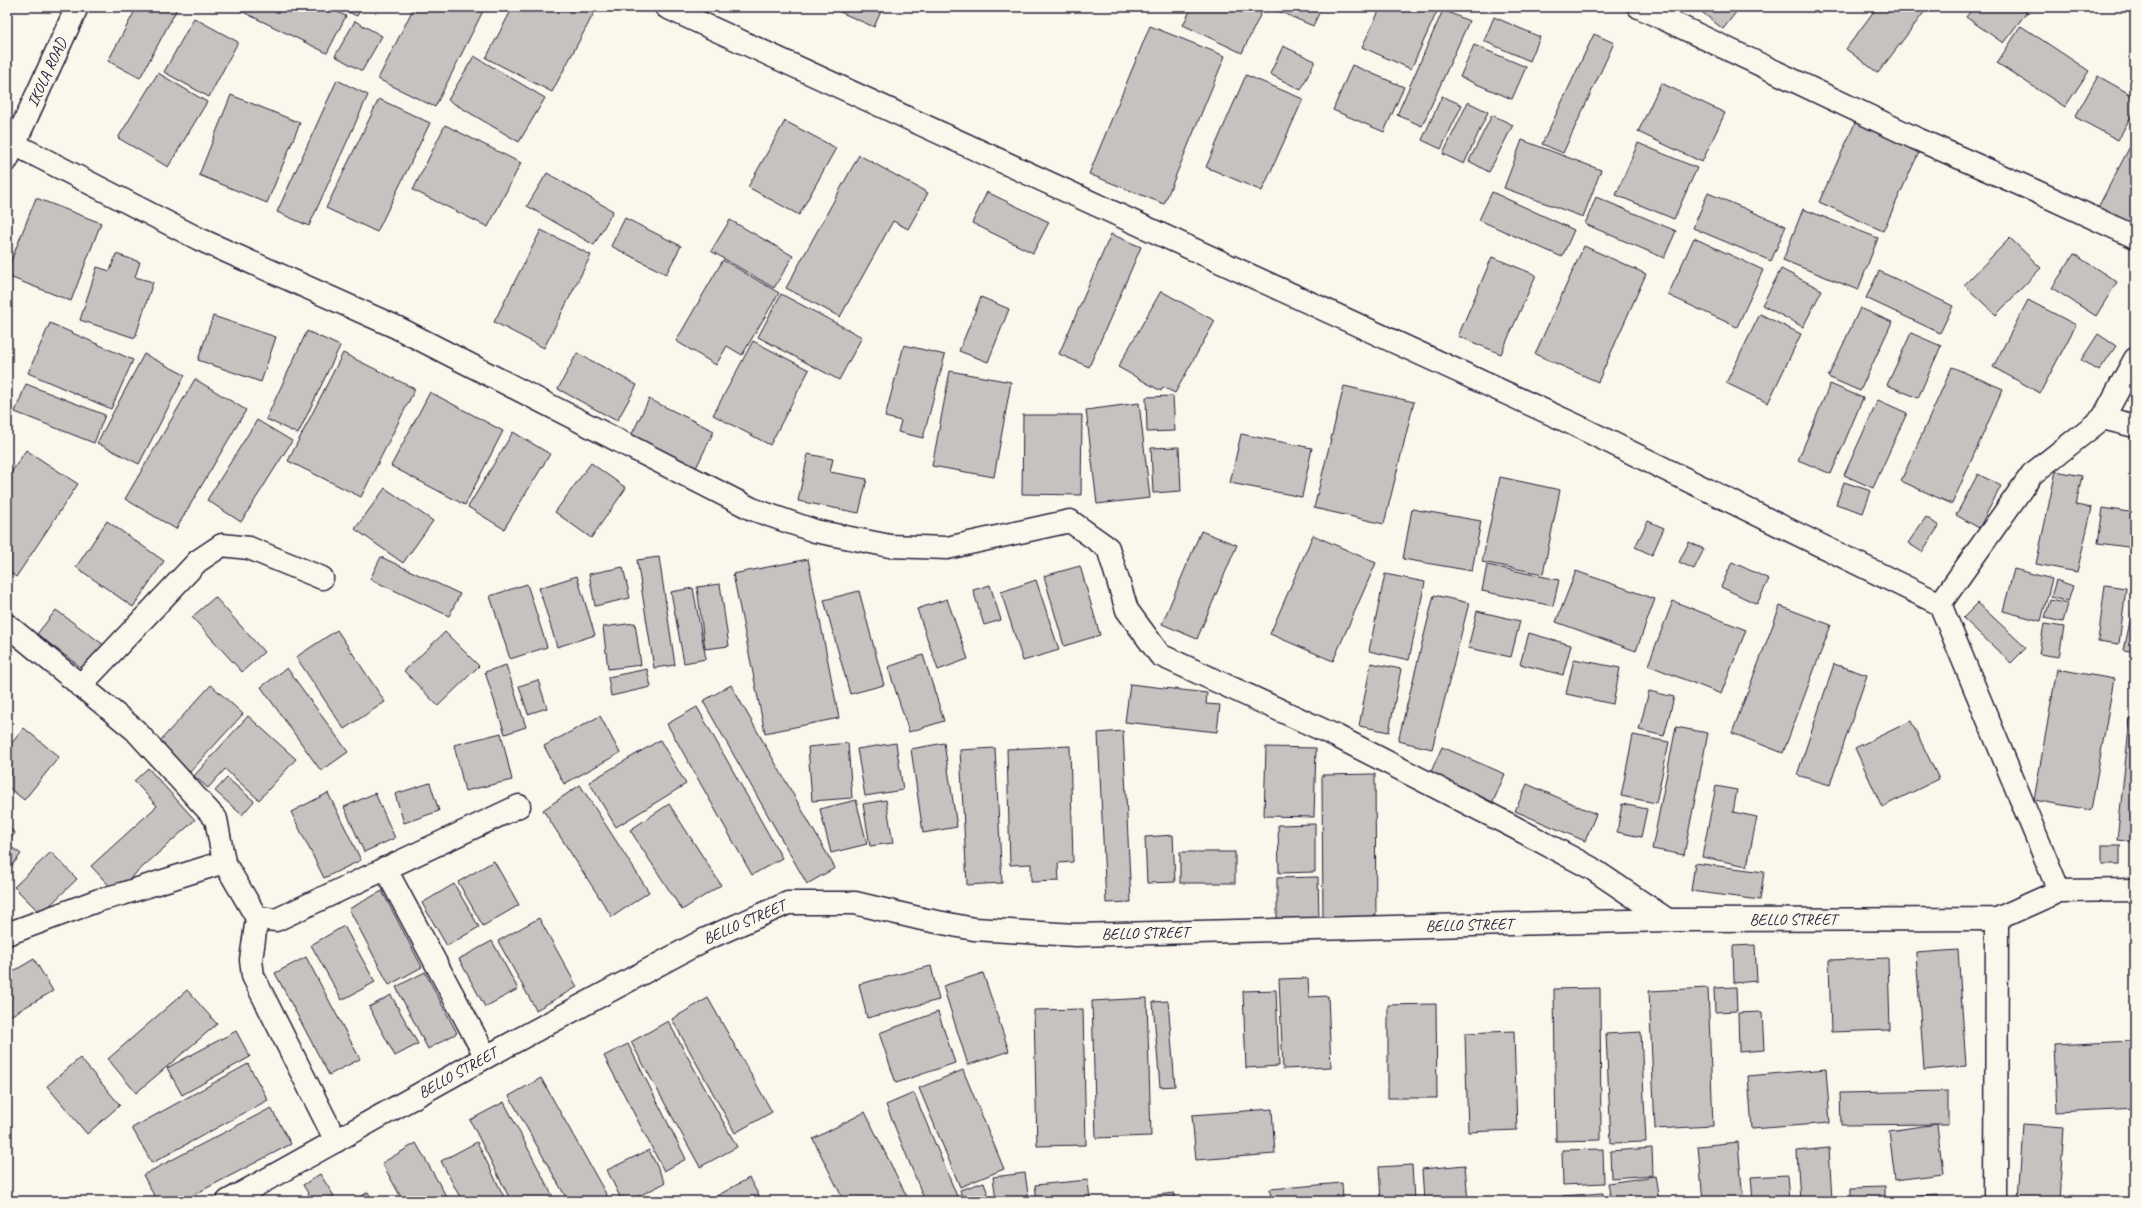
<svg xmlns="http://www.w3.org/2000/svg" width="2142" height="1208" viewBox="0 0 2142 1208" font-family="Caveat,sans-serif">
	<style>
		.building { fill: #c6c2c0; stroke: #22223b }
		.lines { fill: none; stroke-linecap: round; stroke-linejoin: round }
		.street-casing { stroke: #22223b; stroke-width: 25 }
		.street { stroke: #fbf7ec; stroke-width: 22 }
		.labels { text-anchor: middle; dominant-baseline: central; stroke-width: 3; stroke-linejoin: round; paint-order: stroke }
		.street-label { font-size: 16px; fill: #22223b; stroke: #fbf7ec }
	</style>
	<rect width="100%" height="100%" fill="#fbf7ec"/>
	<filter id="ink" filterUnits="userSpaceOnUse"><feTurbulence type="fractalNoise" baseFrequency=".025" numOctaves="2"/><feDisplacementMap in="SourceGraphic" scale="8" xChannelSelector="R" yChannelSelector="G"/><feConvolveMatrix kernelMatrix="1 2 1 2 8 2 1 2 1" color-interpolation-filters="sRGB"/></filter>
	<g filter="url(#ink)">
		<!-- building -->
		<g class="building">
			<path d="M137,7H178L140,78L108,61Z"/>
			<path d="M244,7H327L346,16L327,53L241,11Z"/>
			<path d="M337,7H362L357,16Z"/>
			<path d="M414,7H485L435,107L378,79Z"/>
			<path d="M513,7H586L595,11L552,92L486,58Z"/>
			<path d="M829,7H883L874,27Z"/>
			<path d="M1192,7H1264L1242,53L1183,25Z"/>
			<path d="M1277,7H1322L1313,26L1276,10Z"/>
			<path d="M1381,7H1439L1411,69L1362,47Z"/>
			<path d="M1700,7H1740L1723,29L1698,9Z"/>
			<path d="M1877,7H1928L1878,73L1846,49Z"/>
			<path d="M1974,7H2020L2027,12L2003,43L1966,17Z"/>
			<path d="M1443,10L1469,21L1422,126L1397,115Z"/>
			<path d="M1494,17L1540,37L1530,61L1484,41Z"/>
			<path d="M194,18L238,42L209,97L164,72Z"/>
			<path d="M355,21L382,36L362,71L335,56Z"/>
			<path d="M1150,26L1225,56L1164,204L1089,174Z"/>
			<path d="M2021,26L2089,71L2065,107L1997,63Z"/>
			<path d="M1594,34L1614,43L1563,153L1542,144Z"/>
			<path d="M1474,45L1526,67L1512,99L1460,77Z"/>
			<path d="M1283,46L1315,61L1301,90L1270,74Z"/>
			<path d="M474,56L545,98L519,142L448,100Z"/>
			<path d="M1352,65L1404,87L1384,132L1333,110Z"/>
			<path d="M158,73L207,102L168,167L118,138Z"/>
			<path d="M1246,75L1303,99L1262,191L1206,167Z"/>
			<path d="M2098,76L2135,97V109L2118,140L2075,117Z"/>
			<path d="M337,80L368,95L309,226L277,212Z"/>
			<path d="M1661,83L1725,113L1702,162L1638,132Z"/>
			<path d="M231,95L300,123L267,203L199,175Z"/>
			<path d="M1442,96L1462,105L1441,149L1422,140Z"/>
			<path d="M379,99L430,123L377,232L326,208Z"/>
			<path d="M1468,102L1488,112L1464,164L1443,154Z"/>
			<path d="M1492,115L1513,125L1489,172L1469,161Z"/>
			<path d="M785,121L836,148L799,215L748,187Z"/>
			<path d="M1856,121L1920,150L1883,231L1819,202Z"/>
			<path d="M445,125L521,163L488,227L413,190Z"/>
			<path d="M2135,137V213L2125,231L2094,215Z"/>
			<path d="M1522,140L1601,170L1583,217L1504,188Z"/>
			<path d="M1638,143L1697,168L1674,219L1616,195Z"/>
			<path d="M859,155L928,193L908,229L893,221L840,317L786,288Z"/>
			<path d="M547,173L613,211L594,245L527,206Z"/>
			<path d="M987,192L1049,222L1033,253L972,223Z"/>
			<path d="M1492,192L1574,230L1562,257L1479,220Z"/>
			<path d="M1708,193L1786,226L1771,261L1693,228Z"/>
			<path d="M1596,197L1676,231L1664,258L1585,224Z"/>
			<path d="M36,198L101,223L71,301L7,276V271Z"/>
			<path d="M1803,209L1878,238L1858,290L1783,260Z"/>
			<path d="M625,218L681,246L666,274L611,246Z"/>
			<path d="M730,220L793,256L774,288L711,251Z"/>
			<path d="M541,230L591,255L544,348L494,322Z"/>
			<path d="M1111,234L1141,247L1089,367L1059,354Z"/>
			<path d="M1694,238L1763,270L1737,327L1668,295Z"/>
			<path d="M2010,238L2041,268L1996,315L1964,285Z"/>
			<path d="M1584,246L1646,274L1598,382L1535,354Z"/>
			<path d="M116,254L140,262L135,277L153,282L135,338L80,320L97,267L110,271Z"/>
			<path d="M2074,254L2117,282L2096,316L2052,288Z"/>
			<path d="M1492,257L1536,275L1501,354L1458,336Z"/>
			<path d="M723,260L779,293L742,355L727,346L716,365L676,341Z"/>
			<path d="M1781,269L1822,290L1803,327L1762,305Z"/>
			<path d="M1879,271L1953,306L1940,333L1866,298Z"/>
			<path d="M1161,291L1215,321L1175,393L1163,387L1161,391L1118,367Z"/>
			<path d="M781,294L862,337L839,380L758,337Z"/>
			<path d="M981,297L1009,309L988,362L959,351Z"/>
			<path d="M2028,300L2076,325L2040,393L1993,367Z"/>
			<path d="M1860,308L1892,322L1860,391L1828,377Z"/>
			<path d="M1760,314L1801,334L1768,403L1726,383Z"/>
			<path d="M213,316L276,337L261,382L198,360Z"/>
			<path d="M50,323L133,360L111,409L28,373Z"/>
			<path d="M307,331L340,346L298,434L266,419Z"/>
			<path d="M1911,333L1941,346L1918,398L1887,385Z"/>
			<path d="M2098,334L2116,346L2099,371L2081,360Z"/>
			<path d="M753,341L809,370L770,445L713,415Z"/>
			<path d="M904,345L945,355L923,438L898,432L901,421L885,417Z"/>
			<path d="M343,353L415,389L361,497L288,461Z"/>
			<path d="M577,353L637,385L617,421L558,389Z"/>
			<path d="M144,354L185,375L139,464L97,443Z"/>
			<path d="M1952,367L2003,389L1952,504L1901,481Z"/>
			<path d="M950,371L1011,382L994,477L932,466Z"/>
			<path d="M195,379L246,410L176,529L125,499Z"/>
			<path d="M26,384L105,415L94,443L15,412Z"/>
			<path d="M1830,384L1863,398L1831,474L1798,460Z"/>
			<path d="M1344,386L1414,402L1384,524L1314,508Z"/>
			<path d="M430,392L503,431L465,505L391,466Z"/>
			<path d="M1173,396L1175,431L1147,432L1146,397Z"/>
			<path d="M649,399L714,431L695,470L630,438Z"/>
			<path d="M1878,400L1907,413L1873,488L1844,475Z"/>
			<path d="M1139,403L1150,498L1097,504L1086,410Z"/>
			<path d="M1023,415H1082L1081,495L1022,494Z"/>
			<path d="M257,420L292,441L241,522L207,500Z"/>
			<path d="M513,432L550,454L504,529L468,507Z"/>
			<path d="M1241,434L1312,448L1302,497L1230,483Z"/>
			<path d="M1179,447L1181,491L1153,493L1151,448Z"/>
			<path d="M26,450L78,484L16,577L7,570V479Z"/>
			<path d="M808,454L833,459L830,472L867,479L859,513L798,501Z"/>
			<path d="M591,463L626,488L591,538L555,512Z"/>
			<path d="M2056,471L2082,476L2076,505L2092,508L2077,572L2036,564Z"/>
			<path d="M1978,474L2001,486L1979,528L1956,515Z"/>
			<path d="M1500,477L1560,490L1543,574L1482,562Z"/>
			<path d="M1844,482L1871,491L1863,513L1836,504Z"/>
			<path d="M385,488L433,521L403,563L355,529Z"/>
			<path d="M2103,508L2135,513V548L2098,543Z"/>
			<path d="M1412,509L1481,521L1472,571L1403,559Z"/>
			<path d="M1926,517L1939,526L1922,552L1908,543Z"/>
			<path d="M107,521L164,561L133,607L76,567Z"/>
			<path d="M1648,521L1664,528L1652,555L1635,547Z"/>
			<path d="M1201,531L1237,545L1197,639L1162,624Z"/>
			<path d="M1313,535L1376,563L1333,661L1270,634Z"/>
			<path d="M1689,542L1704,549L1694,569L1679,562Z"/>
			<path d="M381,557L460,594L449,616L370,579Z"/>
			<path d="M659,557L675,665L654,668L637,560Z"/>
			<path d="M808,559L839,718L765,733L733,574Z"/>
			<path d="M1732,562L1769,579L1757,604L1721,587Z"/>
			<path d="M1487,565L1559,580L1553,606L1482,591Z"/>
			<path d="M1080,566L1100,635L1064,646L1044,576Z"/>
			<path d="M623,567L630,598L595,606L589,574Z"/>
			<path d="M2014,569L2052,579L2041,621L2003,611Z"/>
			<path d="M1576,571L1655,599L1636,651L1556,622Z"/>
			<path d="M1385,574L1425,582L1409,660L1369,651Z"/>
			<path d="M577,576L595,635L557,647L539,588Z"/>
			<path d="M1036,580L1059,650L1023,661L1001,592Z"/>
			<path d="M2056,580L2073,586L2068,602L2051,597Z"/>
			<path d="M527,584L547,647L510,659L490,596Z"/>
			<path d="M720,584L729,646L705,649L697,587Z"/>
			<path d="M990,585L1001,620L984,625L973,590Z"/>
			<path d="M2105,585L2126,588L2119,644L2098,641Z"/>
			<path d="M693,588L706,659L684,663L671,592Z"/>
			<path d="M859,591L884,685L850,694L824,600Z"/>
			<path d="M1434,595L1469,603L1432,749L1398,741Z"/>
			<path d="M215,597L264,652L242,672L192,617Z"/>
			<path d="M2135,598V652L2124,650Z"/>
			<path d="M947,599L968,659L938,670L917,609Z"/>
			<path d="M2050,600L2068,604L2063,622L2045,618Z"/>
			<path d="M1673,601L1746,630L1721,694L1648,665Z"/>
			<path d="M1978,603L2026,648L2011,663L1963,618Z"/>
			<path d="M1780,606L1831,625L1783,753L1732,733Z"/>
			<path d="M56,610L108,648L88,673L37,634Z"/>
			<path d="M1477,611L1520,621L1511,657L1468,648Z"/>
			<path d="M635,623L641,665L608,669L603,627Z"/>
			<path d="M2044,624L2064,627L2059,657L2039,654Z"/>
			<path d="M337,630L385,702L344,729L296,657Z"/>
			<path d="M445,632L479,666L438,706L404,671Z"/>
			<path d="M1529,633L1571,645L1563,675L1520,664Z"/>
			<path d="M923,655L944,721L909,732L888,667Z"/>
			<path d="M1574,659L1620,668L1613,704L1566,694Z"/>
			<path d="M1371,663L1401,669L1389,732L1359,726Z"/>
			<path d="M1834,664L1867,675L1830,785L1797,775Z"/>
			<path d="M506,665L526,727L505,734L485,672Z"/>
			<path d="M287,668L348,752L321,771L261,687Z"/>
			<path d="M647,669L651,687L611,696L608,677Z"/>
			<path d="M2057,669L2114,679L2091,810L2034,800Z"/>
			<path d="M538,680L547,708L528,714L519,686Z"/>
			<path d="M1130,684L1207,693L1206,704L1220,705L1217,732L1125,722Z"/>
			<path d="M211,685L243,714L190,772L158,743Z"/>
			<path d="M731,685L835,868L807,884L703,701Z"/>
			<path d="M1649,691L1674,697L1664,736L1639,730Z"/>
			<path d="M697,707L782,858L752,875L667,724Z"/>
			<path d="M248,716L296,759L259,800L225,769L208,788L194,776Z"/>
			<path d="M600,716L620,753L564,784L544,746Z"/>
			<path d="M2130,719H2135V842L2117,840Z"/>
			<path d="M1911,721L1939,779L1882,807L1855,748Z"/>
			<path d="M1676,727L1708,733L1684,855L1652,849Z"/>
			<path d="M24,728L59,757L24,800L7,786V749Z"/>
			<path d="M1123,731L1131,902L1106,903L1098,733Z"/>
			<path d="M501,733L512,780L465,791L454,745Z"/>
			<path d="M1633,735L1669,742L1656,803L1621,796Z"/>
			<path d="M660,740L686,784L616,827L589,782Z"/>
			<path d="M848,743L852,798L812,801L808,747Z"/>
			<path d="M896,743L903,790L865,796L857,749Z"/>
			<path d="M944,743L957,827L923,833L911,749Z"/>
			<path d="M1070,746L1073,862L1058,863L1059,881L1031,882V864L1010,865L1007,749Z"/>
			<path d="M1266,747L1316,748L1314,817L1264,816Z"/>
			<path d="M1442,747L1505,774L1493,802L1430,774Z"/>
			<path d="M995,748L1002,883L967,885L960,750Z"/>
			<path d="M148,768L195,820L115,892L91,866L157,806L134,781Z"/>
			<path d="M1375,774L1376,923L1323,924L1322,775Z"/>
			<path d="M227,778L254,801L242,815L215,791Z"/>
			<path d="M430,783L439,811L404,823L395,794Z"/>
			<path d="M1527,784L1596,814L1585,841L1515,811Z"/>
			<path d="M580,785L649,892L612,917L543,810Z"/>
			<path d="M1716,786L1737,790L1733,812L1757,817L1747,866L1702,857Z"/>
			<path d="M328,793L361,860L324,878L291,812Z"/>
			<path d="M375,793L395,838L364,852L344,807Z"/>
			<path d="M856,800L867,844L831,853L820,809Z"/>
			<path d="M886,800L893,843L870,846L863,804Z"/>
			<path d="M669,804L721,885L682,910L630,830Z"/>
			<path d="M1622,804L1647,809L1641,837L1617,832Z"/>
			<path d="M1315,824V872L1279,873L1278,825Z"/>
			<path d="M7,826L15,833L7,844L21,854L7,872Z"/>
			<path d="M1173,835L1175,882L1147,883L1145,837Z"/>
			<rect x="2102" y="845" width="18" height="19"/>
			<path d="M51,852L77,879L41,914L14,887Z"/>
			<rect x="1180" y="852" width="55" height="31"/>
			<path d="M494,861L519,905L483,926L458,882Z"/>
			<path d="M1695,863L1764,872L1760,900L1691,891Z"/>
			<path d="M1318,877L1319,921L1277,922V878Z"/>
			<path d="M454,884L479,927L447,946L422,903Z"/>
			<path d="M382,891L422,967L389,985L349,909Z"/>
			<path d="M539,918L577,987L536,1010L498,941Z"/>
			<path d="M344,926L375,982L342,1000L311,945Z"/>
			<path d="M492,941L518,989L485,1007L459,959Z"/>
			<path d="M1755,945L1757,981L1734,983L1733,946Z"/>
			<path d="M1958,950L1966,1066L1924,1070L1916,953Z"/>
			<path d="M306,957L360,1059L329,1075L275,973Z"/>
			<path d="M1888,958L1890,1030L1831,1032L1829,960Z"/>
			<path d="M34,959L53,991L10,1016L7,1011V975Z"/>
			<path d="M931,966L939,1000L867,1018L859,984Z"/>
			<path d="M425,972L457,1033L428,1049L396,987Z"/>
			<path d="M983,973L1009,1051L968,1065L943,986Z"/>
			<path d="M1308,978L1309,997L1328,996L1331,1067L1283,1069L1279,979Z"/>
			<path d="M1736,987L1737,1011L1715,1012L1714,988Z"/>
			<path d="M1600,988L1601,1140L1556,1141L1554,989Z"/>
			<path d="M1708,988L1713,1126L1655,1129L1649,991Z"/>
			<path d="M187,990L217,1024L136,1093L108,1059Z"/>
			<path d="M1276,990L1279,1066L1246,1068L1243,991Z"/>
			<path d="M391,995L418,1044L395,1056L369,1007Z"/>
			<path d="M708,998L772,1112L735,1133L672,1019Z"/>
			<path d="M1147,998L1151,1136L1096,1138L1092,1001Z"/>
			<path d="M1168,1001L1175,1086L1160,1087L1153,1002Z"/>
			<path d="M1436,1004L1437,1098H1388V1005Z"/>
			<path d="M1083,1009L1086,1145L1037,1146L1034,1010Z"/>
			<path d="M938,1012L955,1063L896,1083L879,1033Z"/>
			<path d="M1762,1012L1764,1050L1739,1052L1738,1013Z"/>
			<path d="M668,1021L737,1147L700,1167L631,1042Z"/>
			<path d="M236,1031L250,1057L182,1095L167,1068Z"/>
			<path d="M1514,1031L1517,1130L1468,1132L1465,1033Z"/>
			<path d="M1641,1032L1646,1142L1611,1143L1606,1034Z"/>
			<path d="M2132,1041L2135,1108L2057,1112L2054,1045Z"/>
			<path d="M628,1044L686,1159L664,1171L604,1056Z"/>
			<path d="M80,1058L120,1105L87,1134L47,1086Z"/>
			<path d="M248,1064L268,1100L152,1163L132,1128Z"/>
			<path d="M1826,1069L1830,1123L1752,1129L1748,1076Z"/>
			<path d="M963,1070L1004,1169L960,1187L919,1088Z"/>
			<path d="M541,1078L610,1201H568L509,1096Z"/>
			<path d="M1948,1091V1124L1841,1125L1840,1093Z"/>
			<path d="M914,1093L959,1201H925L886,1105Z"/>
			<path d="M504,1102L555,1201H511L470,1120Z"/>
			<path d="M271,1108L291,1144L182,1201H157L143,1175Z"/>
			<path d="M1272,1109L1275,1154L1196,1160L1192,1115Z"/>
			<path d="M865,1112L909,1201H844L813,1139Z"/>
			<path d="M1937,1124L1943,1174L1895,1180L1889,1131Z"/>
			<path d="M2023,1124L2064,1127L2059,1201H2018Z"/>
			<path d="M477,1142L506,1201H462L441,1161Z"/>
			<path d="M1738,1142L1743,1201H1703L1698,1146Z"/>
			<path d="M416,1143L449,1201H403L382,1163Z"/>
			<path d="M1652,1148L1653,1175L1611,1178L1610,1151Z"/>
			<path d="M1829,1148L1832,1201H1800L1797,1151Z"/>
			<path d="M1603,1149L1604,1183L1563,1185L1562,1150Z"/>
			<path d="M649,1150L665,1183L629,1201H622L607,1170Z"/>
			<path d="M1412,1165L1414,1201H1381L1379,1167Z"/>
			<path d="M1465,1165L1468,1201H1424L1422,1169Z"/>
			<path d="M1025,1173L1029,1201H996L993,1177Z"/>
			<path d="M320,1174L334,1196L326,1201H313L303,1185Z"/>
			<path d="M1787,1175L1789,1201H1753L1751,1177Z"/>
			<path d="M1655,1176L1659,1201H1611L1608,1183Z"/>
			<path d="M749,1178L762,1201H717L715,1197Z"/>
			<path d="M1088,1180L1090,1201H1037L1035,1185Z"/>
			<path d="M984,1182L990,1201H963L960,1190Z"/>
			<path d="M1342,1183L1343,1201H1271L1270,1189Z"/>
			<path d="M1885,1187V1201H1851V1188Z"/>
			<path d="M368,1192L373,1201H355Z"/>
			<path d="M1174,1193L1175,1201H1116V1200Z"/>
			<path d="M1603,1193L1604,1201H1562V1196Z"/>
			<path d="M1937,1195V1201H1892V1198Z"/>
		</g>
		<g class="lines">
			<!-- street casing -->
			<g class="street-casing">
				<g id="street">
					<path d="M666,7L1571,423L1940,604L2059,891"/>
					<path d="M1639,7L1915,138L2033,190L2135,237"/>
					<path d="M14,144L199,239L396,327L752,509L815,531L890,546L947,548L1070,521L1108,548L1127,610L1160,655L1336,736L1512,826L1591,868L1668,920"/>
					<path id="s1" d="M7,160L77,7"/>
					<path d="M2103,418L2135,426"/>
					<path d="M1940,604L2032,474L2103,418L2135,359"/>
					<path d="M7,625L135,730L216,819L224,862L257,918L276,920L519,806"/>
					<path d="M80,686L198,561L222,545L249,548L322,578"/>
					<path d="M385,868L486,1057"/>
					<path d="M257,918L251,960L253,976L336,1141"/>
					<path d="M7,934L99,900L122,894L224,862"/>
					<path id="s2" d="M228,1201L486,1057L706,939L788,903H855L922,919L974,929L1076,935L1668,920L1997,919L2059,891L2135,890"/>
					<path d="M1996,1201L1997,919"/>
				</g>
			</g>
			<!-- street -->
			<use href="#street" class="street"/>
		</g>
	</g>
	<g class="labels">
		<!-- street labels -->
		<g class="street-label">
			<text stroke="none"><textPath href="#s1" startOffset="96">IKOLA ROAD</textPath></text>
			<text stroke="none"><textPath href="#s2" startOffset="1643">BELLO STREET</textPath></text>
			<text stroke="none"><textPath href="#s2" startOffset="587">BELLO STREET</textPath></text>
			<text stroke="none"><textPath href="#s2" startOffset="1319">BELLO STREET</textPath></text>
			<text stroke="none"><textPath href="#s2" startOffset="995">BELLO STREET</textPath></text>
			<text stroke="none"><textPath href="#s2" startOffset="263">BELLO STREET</textPath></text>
		</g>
	</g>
	<!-- margin -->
	<rect width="2142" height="1208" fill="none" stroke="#fbf7ec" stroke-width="24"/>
	<rect x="12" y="12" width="2118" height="1184" fill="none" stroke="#22223b" stroke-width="1.5" filter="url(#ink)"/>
</svg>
